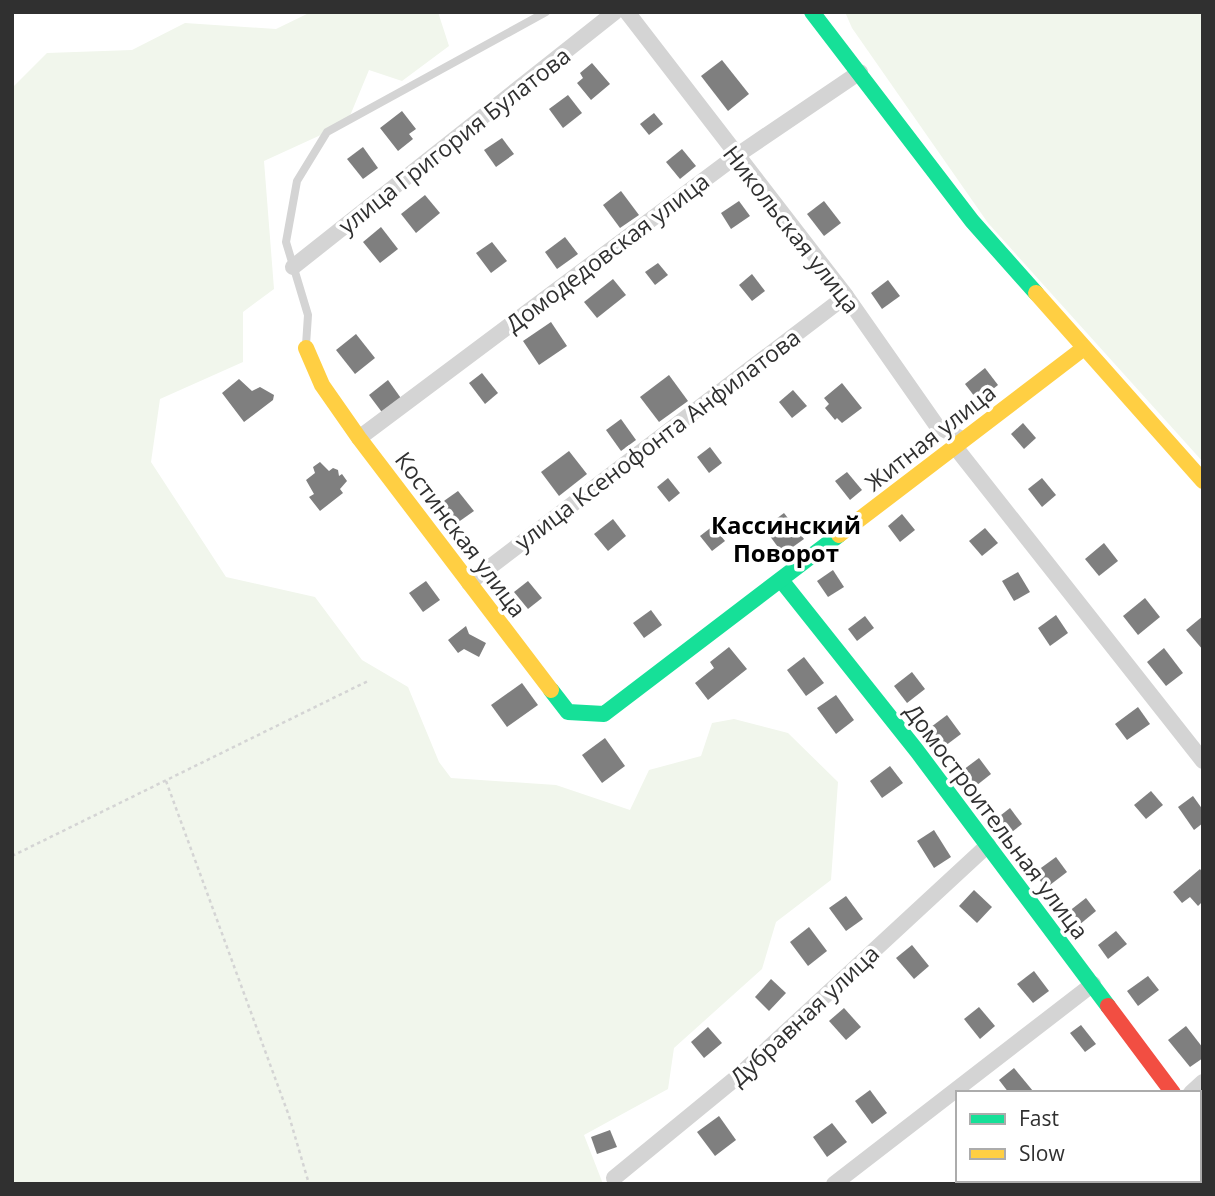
<svg xmlns="http://www.w3.org/2000/svg" width="1215" height="1196" viewBox="0 0 1215 1196" font-family="'Open Sans',sans-serif">
	<style>
		.green { fill: #f1f6ec }
		.building { fill: #7f7f7f }
		.lines { fill: none; stroke-linecap: round; stroke-linejoin: round }
		.path { stroke: #d4d4d4; stroke-width: 2.5; stroke-dasharray: 3.5 3.5; stroke-linecap: butt }
		.lane { stroke: #d4d4d4; stroke-width: 8 }
		.street { stroke: #d4d4d4; stroke-width: 16 }
		.fast { stroke: #16e098; stroke-width: 16 }
		.slow { stroke: #ffcf43; stroke-width: 16 }
		.jam { stroke: #f24e42; stroke-width: 16 }
		.labels { text-anchor: middle; dominant-baseline: central; stroke-width: 7; stroke-linejoin: round; paint-order: stroke }
		.street-label { font-size: 23px; fill: #303030; stroke: #fff }
		.neighbourhood-label { font-size: 24px; font-weight: bold; fill: #000; stroke: #fff }
	</style>
	<rect width="100%" height="100%" fill="#fff"/>
	<!-- green -->
	<g class="green">
		<path d="M311,12H438L449,46L402,81L369,70L347,123L264,161L274,289L243,312V362L160,399L151,462L226,577L315,597L362,660L408,687L439,762L451,778L556,785L630,810L649,770L701,756L712,723L734,719L788,733L838,782L831,880L776,922L762,969L674,1048L668,1089L584,1135L603,1184H12V88L47,53L132,50L185,23L276,29Z"/>
		<path d="M845,12H1203V462L988,223L852,28Z"/>
	</g>
	<!-- building -->
	<g class="building">
		<path d="M722,60L749,94L728,111L701,76Z"/>
		<path d="M592,63L610,84L591,100L577,83L583,78L580,73Z"/>
		<path d="M568,95L582,113L563,128L549,109Z"/>
		<path d="M402,111L416,129L409,134L413,139L398,151L380,128Z"/>
		<path d="M654,113L663,124L649,135L640,124Z"/>
		<path d="M502,138L514,154L496,167L484,150Z"/>
		<path d="M363,147L378,168L363,179L347,159Z"/>
		<path d="M682,149L696,166L680,179L666,162Z"/>
		<path d="M621,191L639,215L620,228L603,205Z"/>
		<path d="M425,195L440,213L416,233L401,214Z"/>
		<path d="M739,201L750,216L731,229L721,213Z"/>
		<path d="M824,201L841,223L824,236L807,214Z"/>
		<path d="M381,227L398,249L380,263L363,242Z"/>
		<path d="M565,237L578,254L557,269L545,252Z"/>
		<path d="M492,242L507,261L491,273L476,253Z"/>
		<path d="M658,263L668,275L655,285L645,272Z"/>
		<path d="M752,274L765,291L752,301L739,285Z"/>
		<path d="M613,279L626,295L597,318L584,302Z"/>
		<path d="M888,280L900,296L882,309L871,293Z"/>
		<path d="M551,322L567,346L539,365L523,341Z"/>
		<path d="M356,334L375,358L355,374L336,350Z"/>
		<path d="M985,368L998,385L978,401L965,384Z"/>
		<path d="M482,373L498,393L485,404L469,383Z"/>
		<path d="M669,375L688,401L659,422L640,397Z"/>
		<path d="M239,379L252,391L260,387L274,395L273,400L244,422L222,393Z"/>
		<path d="M388,380L403,401L384,415L369,395Z"/>
		<path d="M842,383L862,408L842,423L837,418L835,420L825,408L829,404L824,398Z"/>
		<path d="M793,390L807,406L792,418L779,402Z"/>
		<path d="M621,419L636,440L621,451L606,430Z"/>
		<path d="M1023,423L1036,438L1024,449L1011,434Z"/>
		<path d="M710,447L722,463L709,473L697,457Z"/>
		<path d="M569,451L587,474L559,496L541,472Z"/>
		<path d="M320,462L329,471L333,468L338,470L339,476L342,474L347,481L340,489L343,493L320,511L309,497L314,494L306,480L315,473L313,467Z"/>
		<path d="M847,472L862,490L850,500L835,481Z"/>
		<path d="M668,478L680,493L669,502L657,487Z"/>
		<path d="M1042,478L1056,495L1042,507L1028,489Z"/>
		<path d="M458,491L474,511L457,523L441,503Z"/>
		<path d="M784,513L804,539L783,554L764,528Z"/>
		<path d="M902,514L915,530L900,542L888,526Z"/>
		<path d="M613,519L626,536L608,551L594,534Z"/>
		<path d="M713,526L725,541L712,551L700,536Z"/>
		<path d="M985,528L998,543L982,556L969,541Z"/>
		<path d="M1104,543L1118,561L1099,576L1085,559Z"/>
		<path d="M833,570L844,587L828,597L817,581Z"/>
		<path d="M1018,572L1030,592L1014,601L1002,581Z"/>
		<path d="M426,581L440,600L423,612L409,593Z"/>
		<path d="M528,581L542,598L528,609L514,592Z"/>
		<path d="M1145,598L1160,617L1138,635L1123,616Z"/>
		<path d="M651,610L662,625L644,638L633,623Z"/>
		<path d="M1056,615L1068,633L1050,646L1038,628Z"/>
		<path d="M865,616L874,628L857,641L848,629Z"/>
		<path d="M1203,616V650L1186,630Z"/>
		<path d="M466,626L469,634L486,643L479,657L464,649L458,653L448,640Z"/>
		<path d="M729,647L747,669L708,700L695,683L714,668L710,662Z"/>
		<path d="M1164,648L1183,673L1166,686L1147,662Z"/>
		<path d="M804,657L824,683L806,696L787,670Z"/>
		<path d="M912,672L925,689L907,703L894,686Z"/>
		<path d="M522,683L538,705L507,727L491,705Z"/>
		<path d="M836,695L854,720L836,734L817,708Z"/>
		<path d="M1138,707L1150,724L1127,740L1115,724Z"/>
		<path d="M947,715L961,734L941,749L927,730Z"/>
		<path d="M605,738L625,766L602,783L582,755Z"/>
		<path d="M979,758L991,774L972,789L959,773Z"/>
		<path d="M890,766L903,783L882,798L870,781Z"/>
		<path d="M1151,791L1163,805L1146,819L1134,805Z"/>
		<path d="M1193,796L1203,810V823L1194,830L1178,807Z"/>
		<path d="M1010,808L1022,824L1008,835L996,819Z"/>
		<path d="M934,830L951,857L934,868L917,841Z"/>
		<path d="M1056,857L1067,872L1046,888L1034,873Z"/>
		<path d="M1200,869L1203,873V901L1198,906L1190,897L1182,903L1173,892Z"/>
		<path d="M974,890L992,907L977,923L959,906Z"/>
		<path d="M846,896L863,919L846,931L829,908Z"/>
		<path d="M1086,898L1096,911L1079,925L1068,912Z"/>
		<path d="M809,927L827,951L808,966L790,942Z"/>
		<path d="M1116,931L1127,944L1108,959L1098,945Z"/>
		<path d="M912,945L929,966L914,979L896,958Z"/>
		<path d="M1034,971L1049,991L1033,1003L1017,984Z"/>
		<path d="M1148,976L1159,990L1138,1006L1127,991Z"/>
		<path d="M771,979L786,993L769,1011L755,997Z"/>
		<path d="M979,1007L995,1026L980,1039L964,1019Z"/>
		<path d="M844,1008L861,1027L846,1040L829,1021Z"/>
		<path d="M1081,1025L1096,1044L1085,1052L1070,1033Z"/>
		<path d="M1186,1026L1203,1048V1058L1190,1067L1168,1040Z"/>
		<path d="M708,1027L722,1043L704,1058L691,1042Z"/>
		<path d="M1014,1068L1033,1091L1030,1093H1009L999,1080Z"/>
		<path d="M870,1090L887,1113L872,1124L855,1101Z"/>
		<path d="M719,1116L736,1140L715,1156L697,1132Z"/>
		<path d="M832,1123L847,1142L827,1157L813,1137Z"/>
		<path d="M610,1130L617,1147L597,1154L591,1137Z"/>
	</g>
	<g class="lines">
		<!-- path -->
		<g class="path">
			<path d="M166,781L289,1116L309,1184"/>
			<path d="M12,856L370,680"/>
		</g>
		<!-- lane -->
		<path class="lane" d="M306,345L308,315L286,242L297,181L327,132L546,12"/>
		<!-- street -->
		<g class="street">
			<path d="M627,12L846,296L937,426L962,439"/>
			<path d="M293,267L615,12"/>
			<path d="M359,438L736,156L860,72"/>
			<path d="M956,448L1203,761"/>
			<path d="M469,583L846,296"/>
			<path d="M1191,1093L1203,1082"/>
			<path d="M614,1178L736,1078L988,845"/>
			<path d="M834,1184L1093,984"/>
		</g>
		<!-- fast -->
		<g class="fast">
			<path d="M812,12L972,221L1036,293"/>
			<path d="M781,580L917,751L1108,1006"/>
			<path d="M551,690L568,712L604,714L839,535"/>
		</g>
		<!-- slow -->
		<g class="slow">
			<path d="M1036,293L1203,481"/>
			<path d="M306,348L322,385L359,438L551,690"/>
			<path d="M839,535L1084,348"/>
		</g>
		<!-- jam -->
		<path class="jam" d="M1108,1006L1173,1093"/>
	</g>
	<g class="labels">
		<!-- street labels -->
		<g class="street-label">
			<text transform="translate(454 140) rotate(-38)">улица Григория Булатова</text>
			<text transform="translate(792 229) rotate(52)">Никольская улица</text>
			<text transform="translate(607 252) rotate(-37)">Домодедовская улица</text>
			<text transform="translate(930 437) rotate(-38)">Житная улица</text>
			<text transform="translate(657 439) rotate(-37)">улица Ксенофонта Анфилатова</text>
			<text transform="translate(461 534) rotate(53)">Костинская улица</text>
			<text transform="translate(997 821) rotate(53)">Домостроительная улица</text>
			<text transform="translate(804 1015) rotate(-43)">Дубравная улица</text>
		</g>
		<!-- neighbourhood labels -->
		<g class="neighbourhood-label">
			<text x="786" y="524">Кассинский<tspan x="786" dy="28">Поворот</tspan></text>
		</g>
	</g>
	<!-- border -->
	<rect width="1215" height="1196" fill="none" stroke="#303030" stroke-width="28"/>
	<!-- legend -->
	<rect x="956" y="1091" width="245" height="91" fill="#ffffff" stroke="#acacac" stroke-width="2"/>
	<rect x="970" y="1114" width="35" height="10" fill="#16e098" stroke="#acacac" stroke-width="2"/>
	<text x="1019" y="1126" font-size="21" fill="#303030">Fast</text>
	<rect x="970" y="1149" width="35" height="10" fill="#ffcf43" stroke="#acacac" stroke-width="2"/>
	<text x="1019" y="1161" font-size="21" fill="#303030">Slow</text>
</svg>
